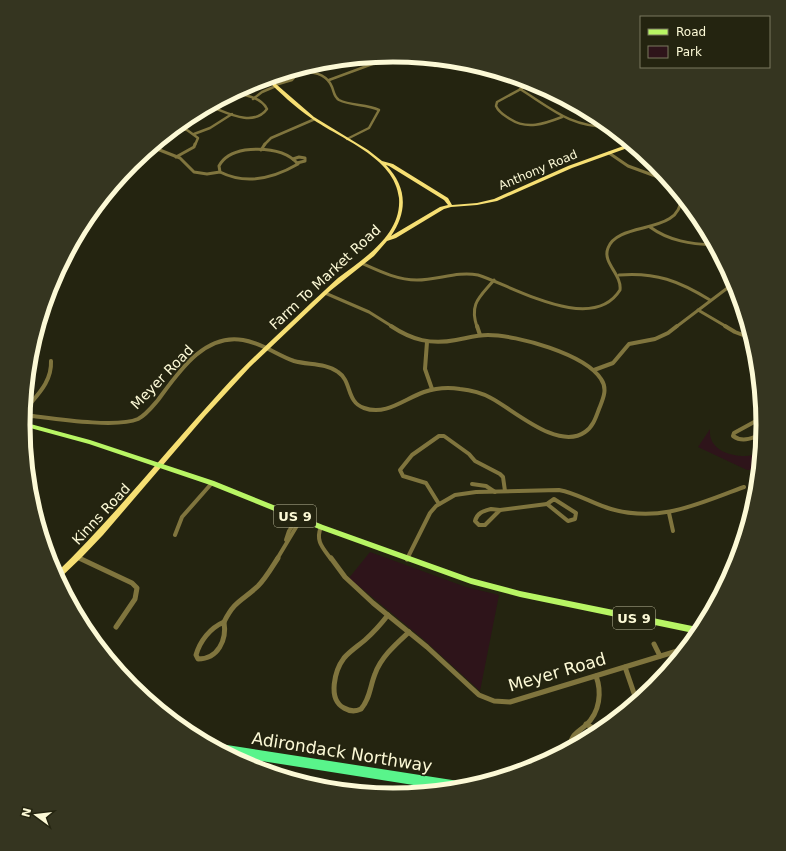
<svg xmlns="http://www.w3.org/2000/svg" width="786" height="851" viewBox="0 0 786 851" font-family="'DejaVu Sans',sans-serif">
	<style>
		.green { fill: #2e141a }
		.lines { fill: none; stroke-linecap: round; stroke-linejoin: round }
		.street-far3 { stroke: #80753e; stroke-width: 2.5 }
		.street-far2 { stroke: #80753e; stroke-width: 3 }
		.street-far1 { stroke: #80753e; stroke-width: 4 }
		.street { stroke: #80753e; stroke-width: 5 }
		.secondary { fill: #f6df73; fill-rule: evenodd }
		.primary { fill: #b8f564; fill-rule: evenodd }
		.highway { fill: #59f48b; fill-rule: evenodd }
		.labels { text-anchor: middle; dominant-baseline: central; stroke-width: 3.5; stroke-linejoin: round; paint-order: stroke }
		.far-street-label { font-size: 12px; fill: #fcf9d6; stroke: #242410 }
		.shield { fill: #242410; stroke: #bbb99b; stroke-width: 1 }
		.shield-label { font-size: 13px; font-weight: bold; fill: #fcf9d6 }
		.street-label { font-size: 14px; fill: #fcf9d6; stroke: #242410 }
		.near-street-label { font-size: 17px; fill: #fcf9d6; stroke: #242410 }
		.rim { fill: none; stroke: #fcf9d6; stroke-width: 5 }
	</style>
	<rect width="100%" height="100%" fill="#242410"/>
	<!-- green -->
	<g class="green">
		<path d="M710,429C708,449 728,456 745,456C750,456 756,454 760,452L759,469L747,470L698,447Z"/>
		<path d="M370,552L466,587L499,595L480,691L423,639L349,578Z"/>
	</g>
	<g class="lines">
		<!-- street-far3 -->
		<g class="street-far3">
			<path d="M437,62L440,64L435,66L431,63Z"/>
			<path d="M297,72C310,71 326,72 332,87C334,92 334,97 339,100C351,106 366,104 379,110L369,128L347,139"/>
			<path d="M329,80L386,59L403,58L431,63"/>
			<path d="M532,83L497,102L496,106C499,113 504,115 510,119C527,130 544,124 562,117"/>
			<path d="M275,85L292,80L297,74L296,70"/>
			<path d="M520,89C552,109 570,127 610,127"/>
			<path d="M253,99L262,92L276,86"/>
			<path d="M209,106C226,112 253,128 267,109C261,97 245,95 233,93"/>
			<path d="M175,128L187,130L198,138L195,145"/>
			<path d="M194,134L210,128L232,114"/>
			<path d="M264,145L271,138L315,119"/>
		</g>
		<!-- street-far2 -->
		<g class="street-far2">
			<path d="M152,147L180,158L194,172L207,174L220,172"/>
			<path d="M245,150C264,148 285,149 298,164C274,178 246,185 220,172L219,166C224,156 234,152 245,150Z"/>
			<path d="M261,150L265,144"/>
			<path d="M609,153L628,166L669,181"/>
			<path d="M176,157L194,147L195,144"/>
			<path d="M293,159L299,157L305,158V161L297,163"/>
			<path d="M650,227C669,241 691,244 714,245"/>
			<path d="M361,263C379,271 397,280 417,280C438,280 457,271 478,275C513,286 592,335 620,290C622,274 602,263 608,248C618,220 683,236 681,196"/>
			<path d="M619,275C656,272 679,281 710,300"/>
			<path d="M325,293L369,312L393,327"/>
			<path d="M698,310L727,327"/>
			<path d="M477,327C469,303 480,297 494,280"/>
			<path d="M676,327L734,283"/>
		</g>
		<!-- street-far1 -->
		<g class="street-far1">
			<path d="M477,326L480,335"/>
			<path d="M725,326L735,332L751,338"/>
			<path d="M427,342L425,369L432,389"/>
			<path d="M594,370L613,363L629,344L655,339L668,333L677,326"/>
			<path d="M25,410C37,395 52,382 51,361"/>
			<path d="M24,418L33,416C57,419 117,428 138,419C146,415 152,407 158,400C178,373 204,333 243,340C262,343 277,355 294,361C308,365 326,363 338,372C352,381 346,402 364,408C386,416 404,399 424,392C436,388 448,387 460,389C471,390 482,393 491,398C514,410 558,451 585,432C593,427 596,417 599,409C603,399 608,389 601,379C585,354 517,335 488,335C477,335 467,338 456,340C431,345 412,340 391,326"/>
			<path d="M756,421L734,433L733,436C743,443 752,438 762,434"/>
			<path d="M756,421L761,404"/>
			<path d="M756,421L762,431"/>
			<path d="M472,484L486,486L495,492"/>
			<path d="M554,499L576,513L575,519L568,521L547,504Z"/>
			<path d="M439,504L426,483L403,476L400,470L412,455L439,436H444L469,454L475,461L500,474L503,477L505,491"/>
			<path d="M491,509L500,510L485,525H479L475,521C477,513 483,511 491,509Z"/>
			<path d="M500,510L547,504"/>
			<path d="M669,513L673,531"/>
			<path d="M321,527C315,541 323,548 331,559"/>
			<path d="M175,535L182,517L212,483"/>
			<path d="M286,540L289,531L298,517"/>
			<path d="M78,557L81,559"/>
			<path d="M277,559L301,519"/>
			<path d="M407,559L430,513L436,506L455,495L476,492L559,490C577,493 593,504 611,509C661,523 697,504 744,487"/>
		</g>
		<!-- street -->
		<g class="street">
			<path d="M79,558L132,583L137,588L135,599L116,627"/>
			<path d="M331,558L345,577L373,603L427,647L479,695L494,701L510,702L687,648"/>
			<path d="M407,559L408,558"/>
			<path d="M388,615C381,624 374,632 365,640C358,646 350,651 344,658C335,670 327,699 344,708C349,711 355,712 361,709C370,699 370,686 375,674C381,657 396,644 409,632"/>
			<path d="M224,622C235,600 242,601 258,586C266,578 272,567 278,558"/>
			<path d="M224,622C227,640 218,659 198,659L196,655C200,641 210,628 224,622Z"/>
			<path d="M654,644L660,656"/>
			<path d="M625,667L637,702"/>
			<path d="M586,724L600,732"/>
			<path d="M569,749C572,733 576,734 586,725C600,712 602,692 596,676"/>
		</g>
		<!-- secondary -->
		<path class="secondary" d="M269,78L314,117L368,150L382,161L393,164L448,198L452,205L477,203L494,199L568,166L629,144L633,146L572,168L497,201L477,205L451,207L444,209L396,238L387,241L374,256L330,291L250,367L205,416L103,535L82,557L58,580L55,574C115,516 166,451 222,390C250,359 282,331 312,302C321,294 329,286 338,278C363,259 402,235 399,198C395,157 340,139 311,118C295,107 280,93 266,79ZM386,165L389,166L444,200L448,205L440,207L391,236C408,211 407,187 386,165Z"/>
		<!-- primary -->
		<path class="primary" d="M23,422L90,440L214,481L323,525L471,578L520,591L702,628L698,634L520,597L471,584L319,529L210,485L89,444L23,426Z"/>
		<!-- highway -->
		<path class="highway" d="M214,743L465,782L469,784L470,787L445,790L230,756L210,745Z"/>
	</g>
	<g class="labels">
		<!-- far-street labels -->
		<g class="far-street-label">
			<text transform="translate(538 170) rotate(-23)">Anthony Road</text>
		</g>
		<!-- shield labels -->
		<g class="shield">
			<rect x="274" y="505" width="42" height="22" rx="3"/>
			<rect x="613" y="607" width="42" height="22" rx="3"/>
		</g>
		<g class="shield-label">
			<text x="295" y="516">US 9</text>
			<text x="634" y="618">US 9</text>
		</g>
		<!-- street labels -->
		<g class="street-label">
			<text transform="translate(325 277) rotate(-43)">Farm To Market Road</text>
			<text transform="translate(162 377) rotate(-46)">Meyer Road</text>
			<text transform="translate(101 514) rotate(-47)">Kinns Road</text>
		</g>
		<!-- near-street labels -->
		<g class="near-street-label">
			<text transform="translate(557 672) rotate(-16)">Meyer Road</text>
			<text transform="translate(342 752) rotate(9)">Adirondack Northway</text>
		</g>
	</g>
	<!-- crop -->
	<path d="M0 0H786V851H0ZM30 425a363 363 0 1 1 726 0a363 363 0 1 1-726 0Z" fill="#353520" fill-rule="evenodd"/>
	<path class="rim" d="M30 425a363 363 0 1 1 726 0a363 363 0 1 1-726 0Z"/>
	<!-- legend -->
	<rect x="640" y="16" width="130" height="52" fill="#242410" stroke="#7a795f"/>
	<rect x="648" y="29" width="20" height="6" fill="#b8f564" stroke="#7a795f"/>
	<text x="676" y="36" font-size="12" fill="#fcf9d6">Road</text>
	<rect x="648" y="46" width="20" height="12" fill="#2e141a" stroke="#7a795f"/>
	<text x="676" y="56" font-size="12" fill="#fcf9d6">Park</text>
	<!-- north arrow -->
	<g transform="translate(36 815) rotate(285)" stroke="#242410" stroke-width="3" paint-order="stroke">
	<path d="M0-3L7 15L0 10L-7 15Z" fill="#fcf9d6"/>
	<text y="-6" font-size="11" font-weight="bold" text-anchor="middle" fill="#fcf9d6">N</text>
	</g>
</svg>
